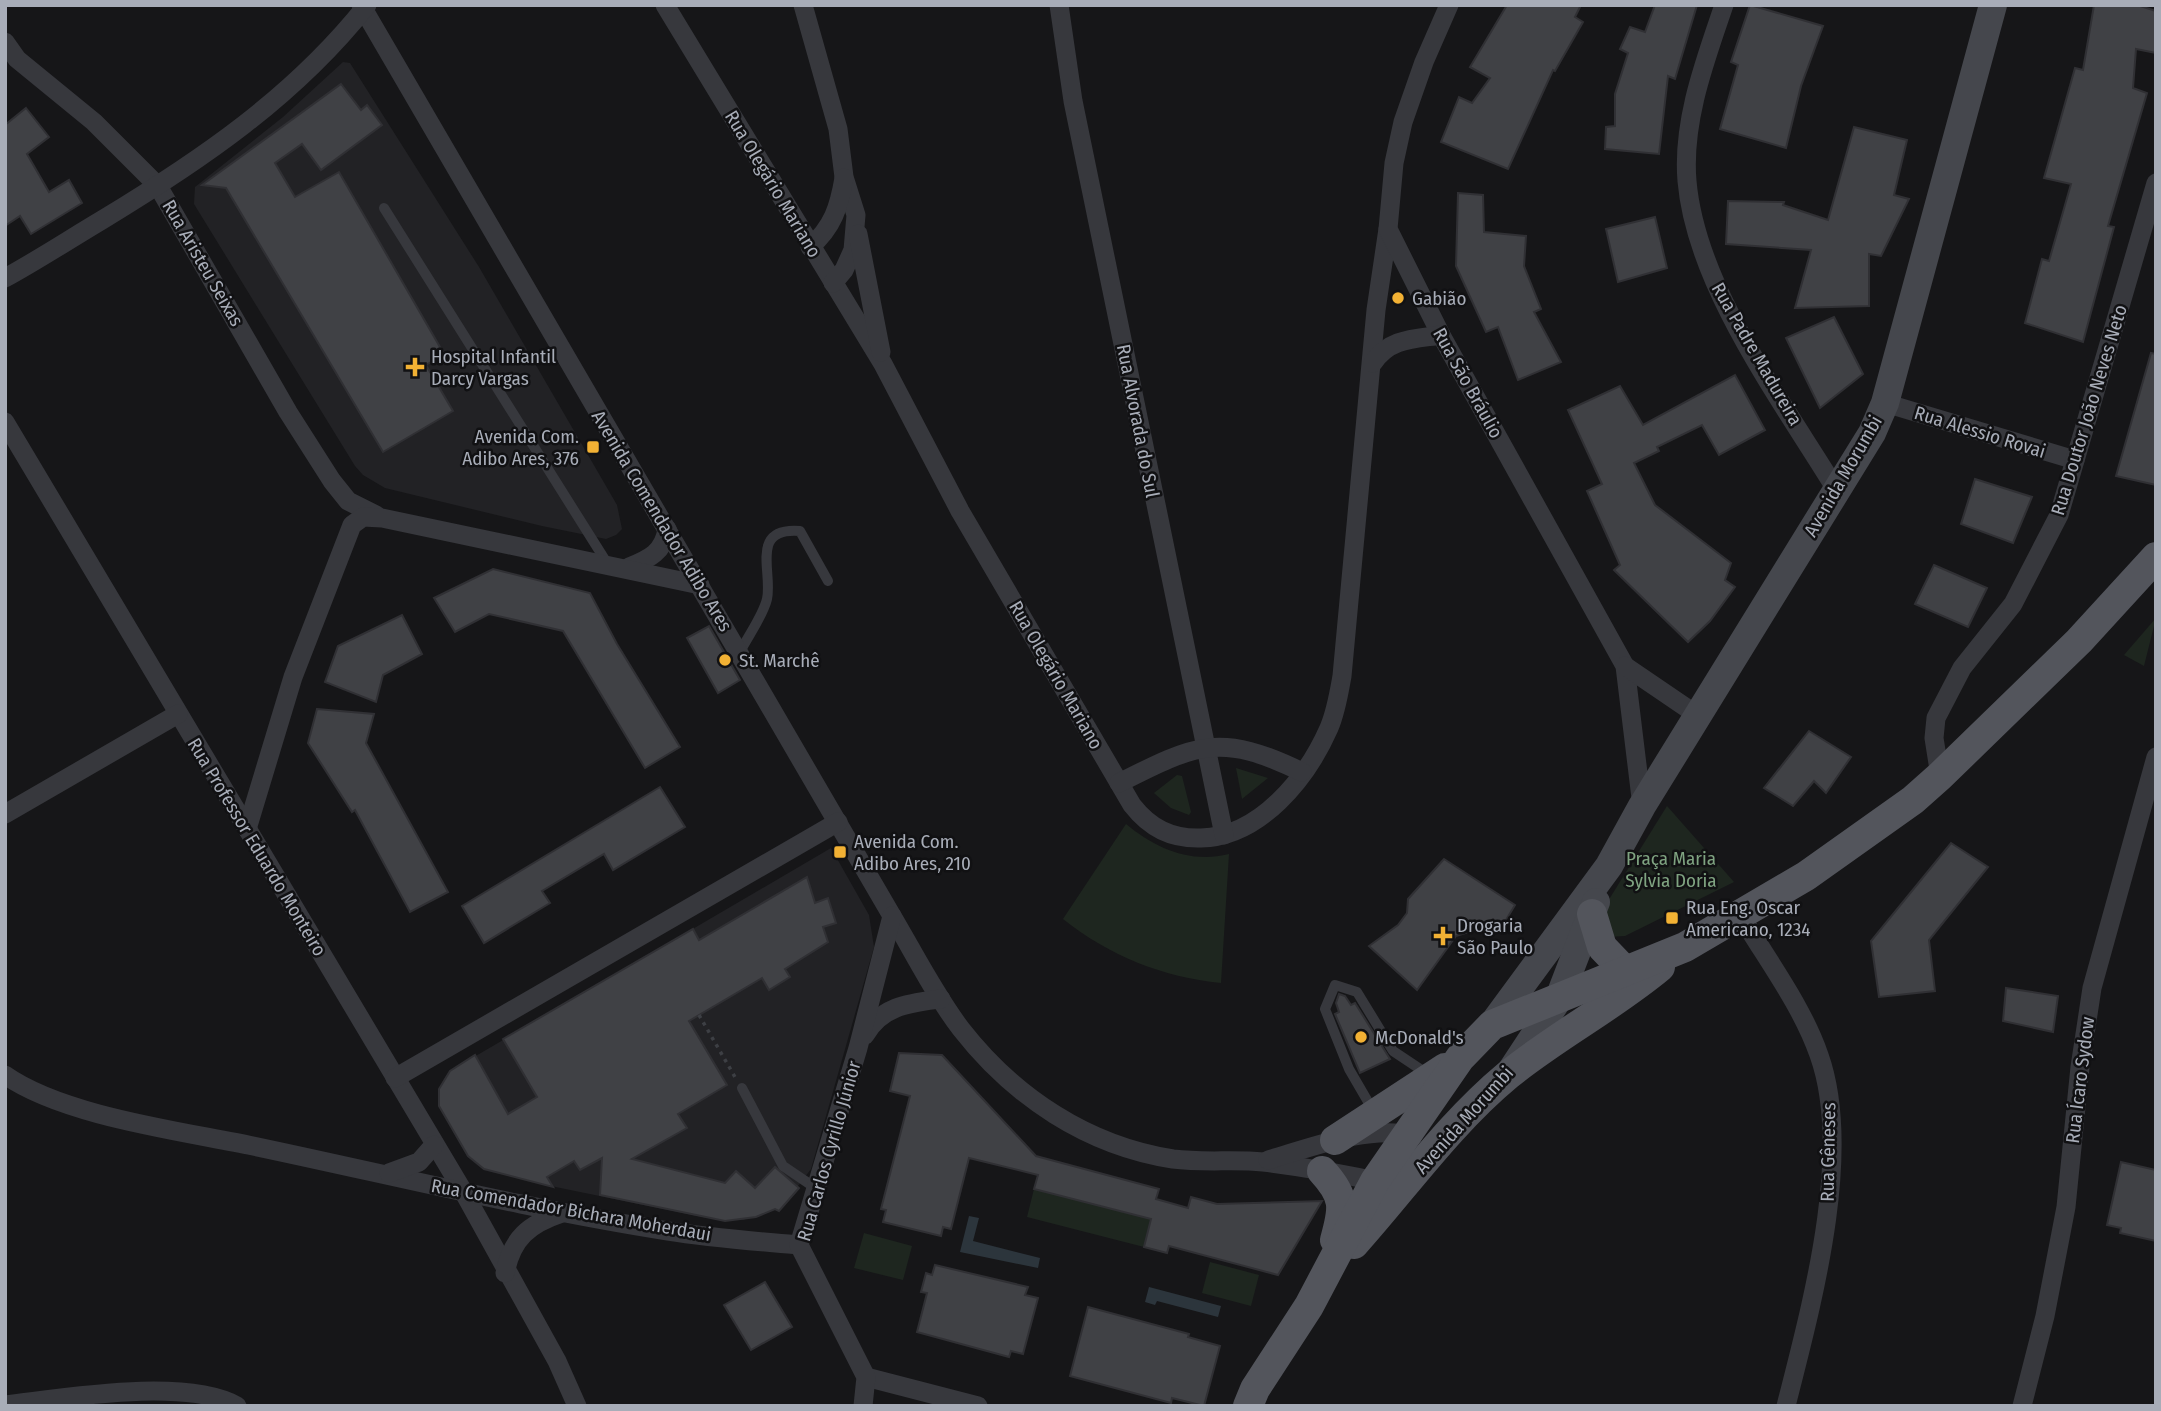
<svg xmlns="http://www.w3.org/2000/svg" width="2161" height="1411" viewBox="0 0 2161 1411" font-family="'Fira Sans Condensed',sans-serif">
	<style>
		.built { fill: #222225 }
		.green { fill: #1e261f }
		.water { fill: #2c353c }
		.building { fill: #404145; stroke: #303034; stroke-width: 2 }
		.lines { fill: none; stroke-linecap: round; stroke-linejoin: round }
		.path { stroke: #3d3f44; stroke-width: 3.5; stroke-dasharray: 3.5 5; stroke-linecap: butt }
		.lane { stroke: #37383d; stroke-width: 10 }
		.street { stroke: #37383d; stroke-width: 19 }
		.secondary { stroke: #45474d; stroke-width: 28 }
		.primary { stroke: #53555c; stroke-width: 30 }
		.poi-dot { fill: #f2b134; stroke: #111113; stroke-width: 2.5 }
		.labels { text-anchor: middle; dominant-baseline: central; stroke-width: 5; stroke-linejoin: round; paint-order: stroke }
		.street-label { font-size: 19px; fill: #a8adb8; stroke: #111113 }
		.poi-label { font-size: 19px; fill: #a8adb8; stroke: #111113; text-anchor: start }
		.park-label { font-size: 19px; fill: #7fa381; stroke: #111113 }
	</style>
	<rect width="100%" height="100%" fill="#161618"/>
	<!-- built -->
	<g class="built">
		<path d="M343,62L350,63L479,267L617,505L622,529L616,535L606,539L542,526L385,488L363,475L355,466L194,204L195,187L283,117Z"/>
		<path d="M831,848L869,915L874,947L811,1169L779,1211L775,1209L743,1220L707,1218L541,1184L484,1169L468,1156L439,1106V1089L450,1071Z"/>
	</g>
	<!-- green -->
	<g class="green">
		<path d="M2156,618L2144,666L2124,655Z"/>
		<path d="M1236,768L1268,778L1242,799Z"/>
		<path d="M1177,775L1182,776L1191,812L1189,815L1171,808L1154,793Z"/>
		<path d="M1667,806L1734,882L1625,936L1607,937L1595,922Z"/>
		<path d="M1126,824C1155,848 1190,864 1229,854L1221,983C1162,977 1110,956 1063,919Z"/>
		<path d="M1034,1189L1151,1219L1144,1247L1027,1217Z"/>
		<path d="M864,1233L912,1246L903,1280L854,1268Z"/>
		<path d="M1210,1262L1259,1275L1251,1306L1202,1293Z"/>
	</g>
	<!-- water -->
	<g class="water">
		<path d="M969,1216L979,1218L973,1241L1040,1258L1038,1268L960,1252Z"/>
		<path d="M1149,1287L1221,1306L1218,1317L1157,1301L1155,1305L1145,1302Z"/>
	</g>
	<!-- building -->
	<g class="building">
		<path d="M1507,5H1581L1575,17L1583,22L1555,71L1553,70L1508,169L1441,142L1459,97L1472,103L1490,78L1470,67Z"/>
		<path d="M1655,5H1697L1675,79L1668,76L1659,154L1605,149L1606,127L1615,126V94L1628,53L1620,49L1630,27L1645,32Z"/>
		<path d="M1750,5L1823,26L1801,86L1786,148L1720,129L1738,65L1731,62Z"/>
		<path d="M2094,5H2137L2156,11V53L2136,49L2133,88L2147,93L2108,226L2114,227L2083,342L2025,323L2042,259L2049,261L2071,184L2044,178L2075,68L2083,70Z"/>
		<path d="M341,84L361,110L367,105L382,125L321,170L302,144L275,163L295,197L339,172L444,354L426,365L453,411L383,452L226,188L202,185Z"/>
		<path d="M26,108L49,137L27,154L49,192L69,180L82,203L31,234L20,216L5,226V125Z"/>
		<path d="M1854,127L1907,140L1894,195L1909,199L1881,256L1869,254V306L1795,308L1811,250L1726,244L1728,201L1784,202L1783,205L1828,220Z"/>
		<path d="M1458,193L1483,195L1484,232L1526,236L1524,266L1541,309L1534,312L1561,362L1518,380L1498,327L1486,332L1456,266Z"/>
		<path d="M1655,217L1667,268L1618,282L1606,229Z"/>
		<path d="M1834,317L1863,374L1820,408L1786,338Z"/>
		<path d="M2151,353L2156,354V485L2116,476Z"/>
		<path d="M1735,375L1765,430L1719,455L1702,425L1657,447L1659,451L1634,463L1655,505L1731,563L1725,580L1735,587L1710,621L1688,642L1614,570L1620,565L1587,491L1602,484L1568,410L1620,386L1643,425Z"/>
		<path d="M1975,479L2032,497L2013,543L1961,524Z"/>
		<path d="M1934,565L1987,588L1968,627L1915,604Z"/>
		<path d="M493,569L590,593L617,644L680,747L645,768L563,631L489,614L455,632L434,598Z"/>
		<path d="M402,615L422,654L383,675L376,702L325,682L338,646Z"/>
		<path d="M709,626L740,680L718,693L687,638Z"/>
		<path d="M317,709L374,714L366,743L448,892L410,912L355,810L352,812L308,743Z"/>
		<path d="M1809,731L1851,757L1826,793L1814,781L1793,806L1764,788Z"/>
		<path d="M660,787L685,827L613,870L604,854L542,891L550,903L484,943L462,906Z"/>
		<path d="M1951,843L1988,867L1929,940L1935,991L1879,997L1871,941Z"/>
		<path d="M1444,859L1515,905L1506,920L1456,936L1417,990L1369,946L1398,925L1407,913L1408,899Z"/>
		<path d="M807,877L815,903L828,898L836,923L823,927L828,942L785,969L790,977L769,990L762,978L689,1021L727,1085L678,1114L687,1128L632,1159L725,1183L736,1171L755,1188L775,1167L799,1188L779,1211L775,1209L756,1217L725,1221L600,1195L602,1158L580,1170L574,1161L547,1177L553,1187L484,1169L468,1156L439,1106V1089L450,1071L475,1055L508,1114L537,1097L503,1039L693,929L699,940Z"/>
		<path d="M2006,988L2058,996L2053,1032L2003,1021Z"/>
		<path d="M1339,994L1345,996L1351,1005L1355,1003L1390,1059L1360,1073L1335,1014L1339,1012L1336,1003Z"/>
		<path d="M899,1053L942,1055L1036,1156L1159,1189L1156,1199L1188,1208L1191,1197L1217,1204L1322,1201L1278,1275L1169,1246L1167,1253L1144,1247L1151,1219L1034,1189L1038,1175L969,1158L951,1229L943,1227L941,1236L883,1222L886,1210L881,1209L910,1096L890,1091Z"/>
		<path d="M2121,1162L2156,1170V1241L2120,1233L2121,1228L2107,1225Z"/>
		<path d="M935,1265L1028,1287L1025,1295L1038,1298L1023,1354L1011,1351L1009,1357L917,1332L927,1293L921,1292L926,1273L932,1275Z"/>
		<path d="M765,1282L792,1327L751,1350L724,1305Z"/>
		<path d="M1088,1307L1189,1334L1188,1337L1220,1346L1204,1406L1172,1398L1171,1403L1070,1376Z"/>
	</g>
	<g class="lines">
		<!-- path -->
		<path class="path" d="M699,1015L735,1077"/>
		<!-- lane -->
		<g class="lane">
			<path d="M384,208L607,563"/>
			<path d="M740,652C748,636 763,616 767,599C773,572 749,527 800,531L828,581"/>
			<path d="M742,1088L783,1166L817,1189"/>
			<path d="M1374,1112L1349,1069L1325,1009L1335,985L1357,992L1393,1051L1429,1075"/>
		</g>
		<!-- street -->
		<g class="street">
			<path d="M361,5L892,916C914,953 935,995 961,1029C1014,1097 1088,1146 1173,1159C1204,1163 1234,1159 1263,1162C1304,1167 1344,1174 1384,1183"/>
			<path d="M665,5L883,364L960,511L1132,805C1150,828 1171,839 1201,838C1260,837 1307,778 1329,728C1336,712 1339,693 1342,676L1376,310L1388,229"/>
			<path d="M803,5L838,129L844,177L856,215L853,250L844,270L833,283"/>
			<path d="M1059,5L1073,101L1224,835"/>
			<path d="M1449,5L1424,62L1403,122L1394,163L1388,229L1441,335L1625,666L1642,806"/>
			<path d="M1724,5C1705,61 1682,121 1687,181C1696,287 1783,402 1837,491"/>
			<path d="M5,42L17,59L94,122L158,186L288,412L332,481L348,501L376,515"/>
			<path d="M858,234L881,352"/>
			<path d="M810,247C833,227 839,207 844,178"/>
			<path d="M5,278C38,260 70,239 102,220C201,160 294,97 367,5"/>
			<path d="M1373,363C1389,338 1414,339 1441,335"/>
			<path d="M1885,403L2075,460"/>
			<path d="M5,422L463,1191L557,1361L577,1406"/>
			<path d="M629,567C649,559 664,552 667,529"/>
			<path d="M1625,666L1697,715"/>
			<path d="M1940,776L1934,738L1936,718L1962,668L2013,604L2059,515L2156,183"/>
			<path d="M1119,783C1196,744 1220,732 1302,772"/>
			<path d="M5,814L178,714"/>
			<path d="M247,829L293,677L352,525L363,517L382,518L700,585"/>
			<path d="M1741,916C1768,961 1802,1006 1819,1055C1854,1153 1811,1307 1786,1406"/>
			<path d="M865,1035C882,1005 911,1003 941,999"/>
			<path d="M5,1075C63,1116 181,1131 253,1146C391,1175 528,1209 668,1231C711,1238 755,1241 799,1245"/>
			<path d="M395,1078L838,822"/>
			<path d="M1268,1160C1309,1148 1371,1124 1413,1136"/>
			<path d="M389,1173L419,1162L434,1145"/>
			<path d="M505,1273C512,1238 529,1224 562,1213"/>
			<path d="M866,1377L978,1406"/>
			<path d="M5,1405C65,1398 185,1377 237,1406"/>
			<path d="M863,1406L866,1377L799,1245L858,1048L892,916"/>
			<path d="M2022,1406L2045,1316L2066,1207L2080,1067L2092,988L2156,757"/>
		</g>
		<!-- secondary -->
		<g class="secondary">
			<path d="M1492,1025L1609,866L1642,806L1872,433L1885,403L1993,5"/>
			<path d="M1511,1071L1559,998L1596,902"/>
		</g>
		<!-- primary -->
		<g class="primary">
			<path d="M1592,914L1602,947L1625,971"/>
			<path d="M1335,1140L1445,1068"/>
			<path d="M1322,1171C1346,1197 1344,1208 1335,1240"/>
			<path d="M1354,1244C1405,1187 1449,1124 1508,1075C1556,1036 1612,1007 1660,967"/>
			<path d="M1248,1406L1255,1389L1309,1306L1375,1181L1460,1058L1492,1025L1685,947L1806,876L1913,800L1940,776L2079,641L2156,557"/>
		</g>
	</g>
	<!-- markers -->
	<g class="poi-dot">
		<circle cx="1398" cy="298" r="7"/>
		<path d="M411.5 356.5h7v7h7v7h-7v7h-7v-7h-7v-7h7z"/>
		<rect x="586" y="440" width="14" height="14" rx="3.5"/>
		<circle cx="725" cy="660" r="7"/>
		<rect x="833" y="845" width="14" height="14" rx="3.5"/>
		<rect x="1665" y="911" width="14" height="14" rx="3.5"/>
		<path d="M1439.5 925.5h7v7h7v7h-7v7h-7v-7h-7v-7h7z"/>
		<circle cx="1361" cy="1037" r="7"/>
	</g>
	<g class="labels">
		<!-- street labels -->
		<g class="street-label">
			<text transform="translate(773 184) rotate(59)">Rua Olegário Mariano</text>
			<text transform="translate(203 263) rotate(60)">Rua Aristeu Seixas</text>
			<text transform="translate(1757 354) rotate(60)">Rua Padre Madureira</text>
			<text transform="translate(1468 383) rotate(61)">Rua São Bráulio</text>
			<text transform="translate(2089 410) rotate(-73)">Rua Doutor João Neves Neto</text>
			<text transform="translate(1138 421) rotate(79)">Rua Alvorada do Sul</text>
			<text transform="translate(1980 432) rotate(17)">Rua Alessio Rovai</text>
			<text transform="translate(1843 476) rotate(-60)">Avenida Morumbi</text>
			<text transform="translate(662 521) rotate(59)">Avenida Comendador Adibo Ares</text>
			<text transform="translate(1056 675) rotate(60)">Rua Olegário Mariano</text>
			<text transform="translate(257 847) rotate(59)">Rua Professor Eduardo Monteiro</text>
			<text transform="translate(2080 1080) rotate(-83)">Rua Ícaro Sydow</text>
			<text transform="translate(1464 1120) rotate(-48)">Avenida Morumbi</text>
			<text transform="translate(829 1151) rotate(-74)">Rua Carlos Cyrillo Júnior</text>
			<text transform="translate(1828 1152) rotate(-89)">Rua Gêneses</text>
			<text transform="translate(571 1210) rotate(10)">Rua Comendador Bichara Moherdaui</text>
		</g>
		<!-- poi labels -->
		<g class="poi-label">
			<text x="1412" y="298">Gabião</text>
			<text x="431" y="356">Hospital Infantil<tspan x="431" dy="22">Darcy Vargas</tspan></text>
			<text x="579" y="436" text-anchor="end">Avenida Com.<tspan x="579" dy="22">Adibo Ares, 376</tspan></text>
			<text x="739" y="660">St. Marchê</text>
			<text x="854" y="841">Avenida Com.<tspan x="854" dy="22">Adibo Ares, 210</tspan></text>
			<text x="1686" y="907">Rua Eng. Oscar<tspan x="1686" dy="22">Americano, 1234</tspan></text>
			<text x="1457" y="925">Drogaria<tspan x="1457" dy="22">São Paulo</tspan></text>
			<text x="1375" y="1037">McDonald's</text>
		</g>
		<!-- park labels -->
		<g class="park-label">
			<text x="1671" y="858">Praça Maria<tspan x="1671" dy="22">Sylvia Doria</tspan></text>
		</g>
	</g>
	<!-- border -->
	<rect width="2161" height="1411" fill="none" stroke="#a8adb8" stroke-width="14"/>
</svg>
